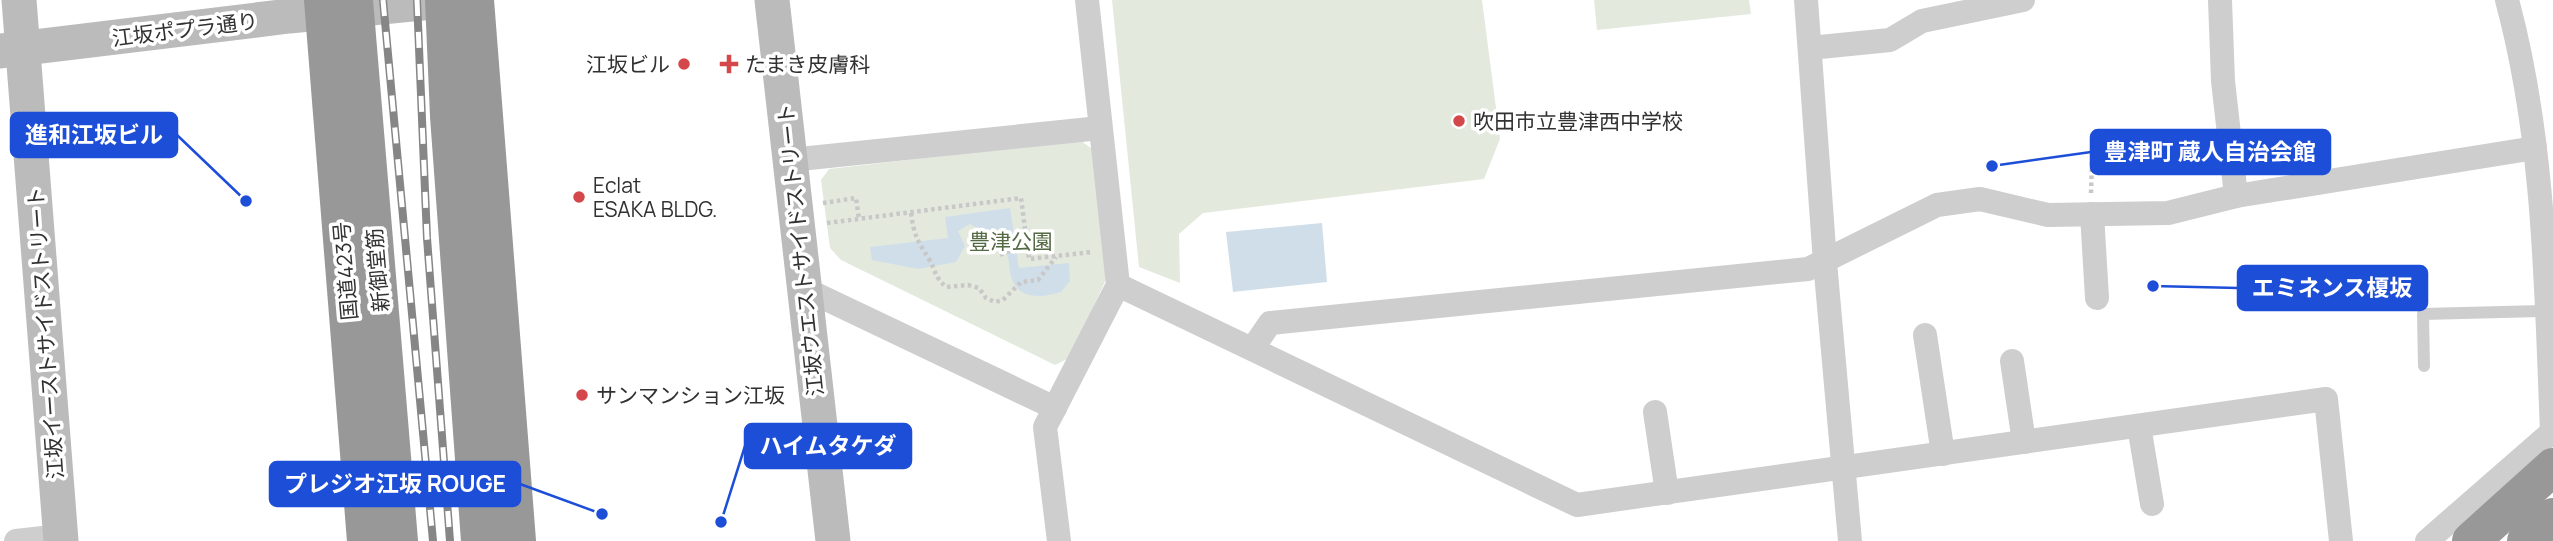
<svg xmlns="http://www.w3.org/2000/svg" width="2553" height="541" viewBox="0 0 2553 541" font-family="Manrope,'Noto Sans JP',sans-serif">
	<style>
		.green { fill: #e4e9de }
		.water { fill: #d0deea }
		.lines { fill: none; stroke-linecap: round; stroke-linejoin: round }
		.path { stroke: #c8c8c8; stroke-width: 4.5; stroke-dasharray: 3.5 3.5; stroke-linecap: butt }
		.lane { stroke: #cecece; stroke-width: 12 }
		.street { stroke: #cecece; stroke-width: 24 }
		.secondary { stroke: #bbb; stroke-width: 35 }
		.highway { stroke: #989898; stroke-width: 38 }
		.rail-casing { stroke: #868686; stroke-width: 8 }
		.rail { stroke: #fff; stroke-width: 5; stroke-dasharray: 16; stroke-linecap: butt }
		.poi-dot { fill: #d4484b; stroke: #fff; stroke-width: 2.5 }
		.labels { text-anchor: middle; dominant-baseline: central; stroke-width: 7; stroke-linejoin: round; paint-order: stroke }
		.street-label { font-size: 21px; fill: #313131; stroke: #fff }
		.poi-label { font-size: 21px; fill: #313131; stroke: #fff; text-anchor: start }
		.park-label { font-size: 21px; fill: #536943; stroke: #fff }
		.leader { fill: none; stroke: #1d4ed8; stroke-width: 2.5 }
		.callout-dot { fill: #1d4ed8; stroke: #fff; stroke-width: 2.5 }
		.callout { fill: #1d4ed8; stroke: #1d4ed8; stroke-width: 2.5 }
		.callout-label { font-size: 23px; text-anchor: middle; font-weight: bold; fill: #fff }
	</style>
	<rect width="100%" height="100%" fill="#fff"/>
	<!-- green -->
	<g class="green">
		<path d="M1112,0H1482L1500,139L1484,179L1203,213L1179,234L1180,283L1139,267Z"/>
		<path d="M1594,0H1749L1751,14L1597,30Z"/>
		<path d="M1080,140L1095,151L1108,275L1071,357L1055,365L841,260L830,248L821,180L829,169Z"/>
	</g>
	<!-- water -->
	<g class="water">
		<path d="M1010,208L1019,268L1069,263L1070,281L1061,292C1042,298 1018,300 1011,277C1009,270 1010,261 1007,255C1000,240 983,232 970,224L958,231L965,246L956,262L918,269L872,260L870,247L948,238L945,217Z"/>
		<path d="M1322,223L1327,282L1233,292L1226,232Z"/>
	</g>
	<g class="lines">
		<!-- path -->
		<g class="path">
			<path d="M2091,193L2092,161L2099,162L2098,148L2140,147V155"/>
			<path d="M823,203L856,198L859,219"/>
			<path d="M911,213C914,235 917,240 929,259C936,271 934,276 946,287L968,285L979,288L986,298L995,302L1003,300L1021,282L1038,280L1056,257"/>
			<path d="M827,223L1021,198L1029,259L1092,252"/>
			<path d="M1000,255L1027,242"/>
		</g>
		<!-- lane -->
		<path class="lane" d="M2424,366L2423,314L2547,311"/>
		<!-- street -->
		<g class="street">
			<path d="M1806,0L1825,262L1850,541"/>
			<path d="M2220,0L2223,81L2236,196"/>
			<path d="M2507,0C2545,140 2546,288 2552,432"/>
			<path d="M1810,48L1890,40L1922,21L2023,0"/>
			<path d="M790,160L1100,128"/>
			<path d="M2092,214L2097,298"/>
			<path d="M1118,285L1577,505L2326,399L2341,541"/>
			<path d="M805,289L1055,408"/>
			<path d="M1925,335L1943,454"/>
			<path d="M1253,348L1270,323L1808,269L1937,205L1980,199L2048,215L2168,213L2236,196L2535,148"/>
			<path d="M2012,361L2024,442"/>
			<path d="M1655,412L1667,493"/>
			<path d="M2139,426L2152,504"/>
			<path d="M16,541L61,536"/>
			<path d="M1059,541L1045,427L1118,285L1087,0"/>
			<path d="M2427,541L2553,431"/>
		</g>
		<!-- secondary -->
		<g class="secondary">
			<path d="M19,0L61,541"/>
			<path d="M772,0L833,541"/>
			<path d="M1,51L289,16L453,0"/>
		</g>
		<!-- highway -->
		<g class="highway">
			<path d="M323,0L366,541"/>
			<path d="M354,0L399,541"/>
			<path d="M444,0L449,116L480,541"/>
			<path d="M475,0L517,541"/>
			<path d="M2471,541L2553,467"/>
			<path d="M2526,541L2553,517"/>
		</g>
		<!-- rail casing -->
		<g class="rail-casing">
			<g id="rail">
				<path d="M383,0L433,541"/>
				<path d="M417,0L427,238L450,541"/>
			</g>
		</g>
		<!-- rail -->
		<use href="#rail" class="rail"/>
	</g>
	<!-- markers -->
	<g class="poi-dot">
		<circle cx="684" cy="64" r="7"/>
		<path d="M725.5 53.5h7v7h7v7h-7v7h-7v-7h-7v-7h7z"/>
		<circle cx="1459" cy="121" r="7"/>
		<circle cx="579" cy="197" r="7"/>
		<circle cx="582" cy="395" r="7"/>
	</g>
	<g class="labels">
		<!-- street labels -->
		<g class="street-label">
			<text transform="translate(185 29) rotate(-7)">江坂ポプラ通り</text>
			<text transform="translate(800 250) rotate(-96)">江坂ウエストサイドストリート</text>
			<text transform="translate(377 270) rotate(-95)">新御堂筋</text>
			<text transform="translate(345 271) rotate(-95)">国道423号</text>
			<text transform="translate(45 333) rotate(-94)">江坂イーストサイドストリート</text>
		</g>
		<!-- poi labels -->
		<g class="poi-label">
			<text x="670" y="64" text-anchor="end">江坂ビル</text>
			<text x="745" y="64">たまき皮膚科</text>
			<text x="1473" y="121">吹田市立豊津西中学校</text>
			<text x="593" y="185">Eclat<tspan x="593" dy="24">ESAKA BLDG.</tspan></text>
			<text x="596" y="395">サンマンション江坂</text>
		</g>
		<!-- park labels -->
		<g class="park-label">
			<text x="1011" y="241">豊津公園</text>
		</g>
	</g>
	<!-- callouts -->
	<path class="leader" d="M246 201L177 135M1992 166L2091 152M2153 286L2238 288M721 522L745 446M602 514L520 484"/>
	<g class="callout-dot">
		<circle cx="246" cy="201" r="7"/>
		<circle cx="1992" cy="166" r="7"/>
		<circle cx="2153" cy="286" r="7"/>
		<circle cx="721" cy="522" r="7"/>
		<circle cx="602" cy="514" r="7"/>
	</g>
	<g class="callout">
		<rect x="11" y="113" width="166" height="44" rx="7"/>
		<rect x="2091" y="130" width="239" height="44" rx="7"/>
		<rect x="2238" y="266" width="189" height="44" rx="7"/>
		<rect x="745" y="424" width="166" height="44" rx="7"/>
		<rect x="270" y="462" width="250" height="44" rx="7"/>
	</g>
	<g class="callout-label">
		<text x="94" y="143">進和江坂ビル</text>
		<text x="2210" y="160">豊津町 蔵人自治会館</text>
		<text x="2332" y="296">エミネンス榎坂</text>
		<text x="828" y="454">ハイムタケダ</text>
		<text x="395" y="492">プレジオ江坂 ROUGE</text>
	</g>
</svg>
